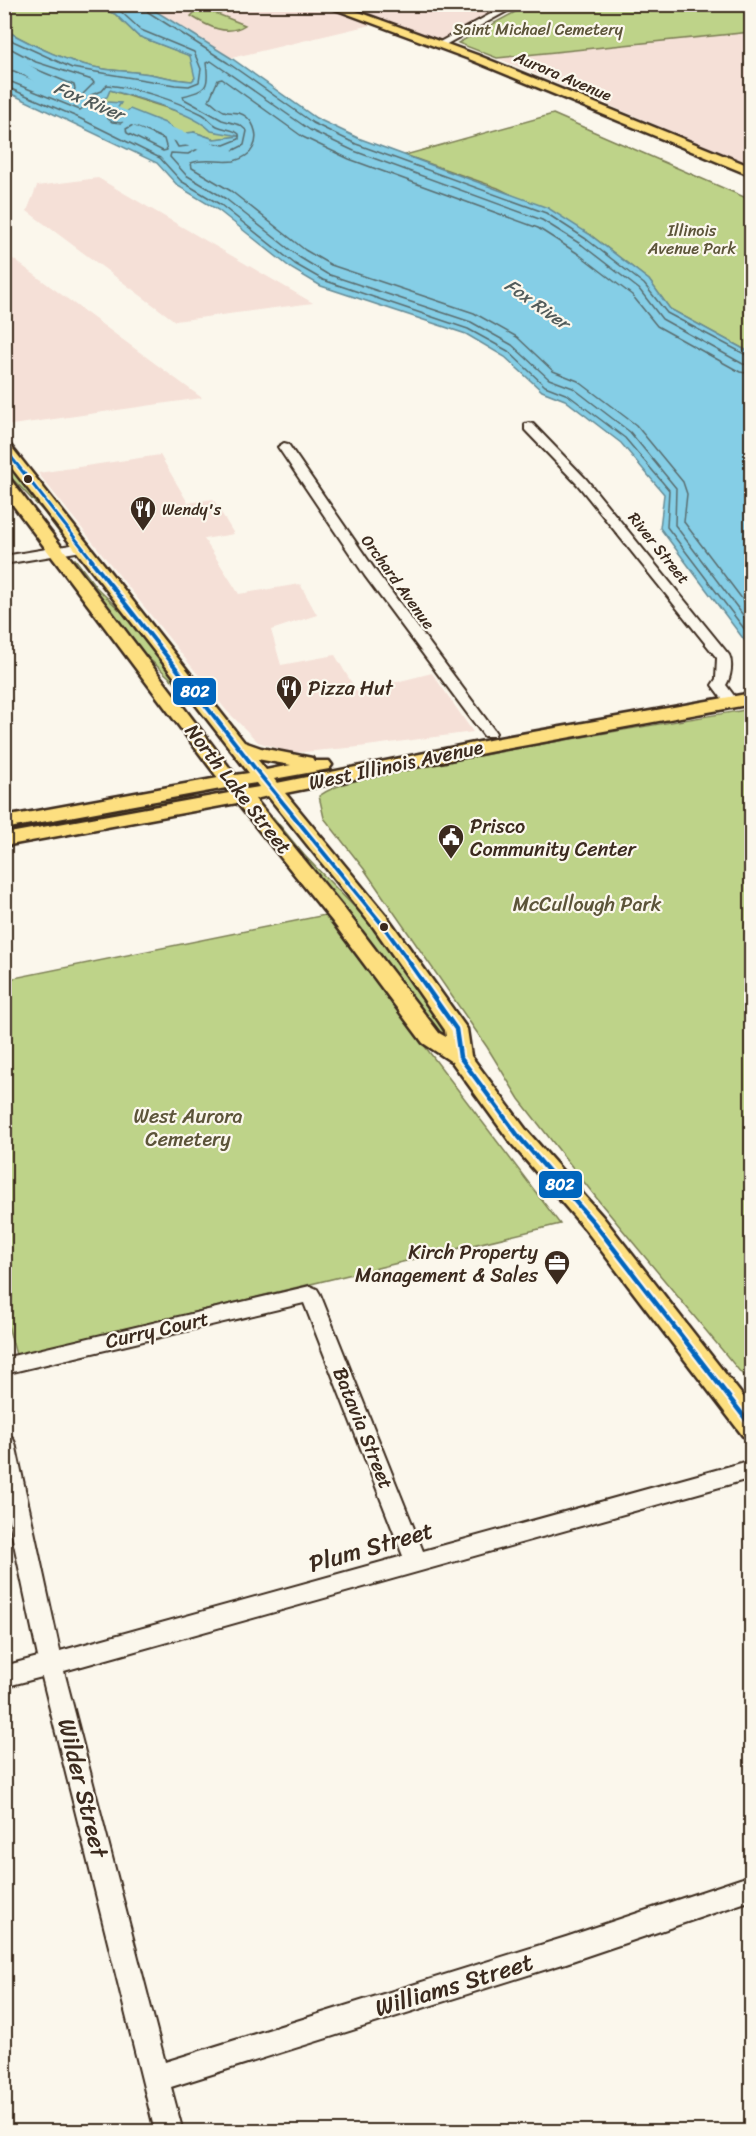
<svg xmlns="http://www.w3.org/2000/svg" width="756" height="2136" viewBox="0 0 756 2136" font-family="Sriracha,sans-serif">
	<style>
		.built { fill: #f5e0d7 }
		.green { fill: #bed389; stroke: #7c7e54; stroke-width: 1.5 }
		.water { fill: #85cee6; stroke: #678c96; stroke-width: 1.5; fill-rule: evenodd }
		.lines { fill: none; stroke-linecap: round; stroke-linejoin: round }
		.shore { stroke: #596c6e; stroke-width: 1.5 }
		.river { fill: #85cee6; fill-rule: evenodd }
		.minor-casing { stroke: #3b2a1e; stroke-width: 4 }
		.major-casing { stroke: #3b2a1e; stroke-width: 5 }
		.minor { fill: #fbf7ec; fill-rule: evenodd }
		.major { fill: #fddf80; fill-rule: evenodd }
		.bus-1-far2-casing { stroke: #fbf7ec; stroke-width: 6 }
		.bus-1-far1-casing { stroke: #fbf7ec; stroke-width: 8 }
		.bus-1-casing { stroke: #fbf7ec; stroke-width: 9 }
		.bus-1-far2 { stroke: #0065bd; stroke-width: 3 }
		.bus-1-far1 { stroke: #0065bd; stroke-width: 4 }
		.bus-1 { stroke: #0065bd; stroke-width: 4.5 }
		.bus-dot { fill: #3b2a1e; stroke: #fbf7ec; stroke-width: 2 }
		.labels { text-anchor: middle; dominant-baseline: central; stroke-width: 4.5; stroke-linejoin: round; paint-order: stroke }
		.far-park-label { font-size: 16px; fill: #5c5439; stroke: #fbf7ec }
		.far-street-label { font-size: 16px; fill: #3b2a1e; stroke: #fbf7ec }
		.far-poi-label { font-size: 16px; fill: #3b2a1e; stroke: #fbf7ec; text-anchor: start }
		.far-water-label { font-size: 18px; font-style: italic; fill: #515b5a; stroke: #fbf7ec }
		.poi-label { font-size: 20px; fill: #3b2a1e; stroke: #fbf7ec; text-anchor: start }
		.street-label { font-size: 20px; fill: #3b2a1e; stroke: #fbf7ec }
		.park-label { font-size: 20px; fill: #5c5439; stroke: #fbf7ec }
		.near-street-label { font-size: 24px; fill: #3b2a1e; stroke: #fbf7ec }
		.line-badge { stroke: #fbf7ec; stroke-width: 2 }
		.badge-label { font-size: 16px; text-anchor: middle; font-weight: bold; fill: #fff }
	</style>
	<rect width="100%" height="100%" fill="#fbf7ec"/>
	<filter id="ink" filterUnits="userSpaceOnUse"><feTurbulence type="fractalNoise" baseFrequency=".0167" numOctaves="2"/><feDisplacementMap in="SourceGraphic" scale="12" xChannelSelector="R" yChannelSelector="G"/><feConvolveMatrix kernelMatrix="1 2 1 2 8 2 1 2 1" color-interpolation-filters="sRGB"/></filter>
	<g filter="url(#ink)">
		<!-- built -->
		<g class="built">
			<path d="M146,5H516L444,42L387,21L231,58Z"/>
			<path d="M751,32V165L497,58Z"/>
			<path d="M98,178L313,303L175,321L27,211L37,186Z"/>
			<path d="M5,253L202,398L5,426Z"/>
			<path d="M160,455L188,503L213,499L234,534L204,539L239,594L300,584L317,615L271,630L281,665L335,655L357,692L432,673L473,732L359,747L292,753L258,742L226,710L38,473Z"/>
		</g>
		<!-- green -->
		<g class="green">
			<path d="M4,5H91L115,14L138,36L191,56L196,77L192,81C175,80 159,75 142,73C129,71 117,71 104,69C68,63 36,47 5,30Z"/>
			<path d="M528,5H751V32L497,58L458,43Z"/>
			<path d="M196,11H210L245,25C227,37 207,26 191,16Z"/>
			<path d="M110,90L186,114L243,136L214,139L194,132L188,141H178L111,116L120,104L92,101L107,96Z"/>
			<path d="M553,114L751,200V353L670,309L649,280L589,234L498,188L405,155Z"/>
			<path d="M4,457L64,535H61L44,512L5,471Z"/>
			<path d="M75,559L96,587L132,622L239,761L183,690L145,655L72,560Z"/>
			<path d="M751,709H752L751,1385L602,1205L519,1099L487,1047L364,869L324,818L319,796C344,778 389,774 419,768C529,745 641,727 751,709Z"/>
			<path d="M202,792L203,794L105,817L5,833V829Z"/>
			<path d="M270,817H273L304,855L367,920L428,1005L446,1036L442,1037L349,915Z"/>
			<path d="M325,915L560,1224L16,1355L4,1311V980Z"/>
		</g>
		<!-- water -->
		<path class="water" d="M91,5H146L231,58L316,118L358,138L548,208L589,234L649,280L670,309L751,353V649L660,528L664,494L621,443L565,400L542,391L505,357L466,334L321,286L292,269L218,210L178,186L157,163L5,91V30C36,47 68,63 104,69C117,71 129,71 142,73C159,75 175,80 192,81L195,78L190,56L138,36L115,14ZM110,90C135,97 195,113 211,131L240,136L214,139L194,132L187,133L185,137L187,141H179V133L165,123L130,109L120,117L112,116L121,103L93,101L107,97Z"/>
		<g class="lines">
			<!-- shore -->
			<g class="shore">
				<path d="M145,4L148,12L228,63L313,123L356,144L546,213L586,239L644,284L667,313L752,358"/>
				<path d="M4,37L72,68L175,85L189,86L199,82L201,69L194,52L141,30L118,9L107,4"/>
				<path d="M4,45L36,62L92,80L94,83L83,94V108L80,110L4,79"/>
				<path d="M4,56L74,85L75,89L70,96L14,71L4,70"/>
				<path d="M107,85C138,88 174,100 202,114C208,117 211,123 217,126C225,130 232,128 239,134V139L224,145L194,140L188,146L178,147L171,135L161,128L131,116L121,123L112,122L107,118L106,109L93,107L89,101L91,95L102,91Z"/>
				<path d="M4,86L77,117L160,158L181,181L221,205L295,264L323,280L468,329L508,351L545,386L568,395L625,438L669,490L667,527L752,639"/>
				<path d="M133,125L164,139L167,150L163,151L127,133L126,129Z"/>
				<path d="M752,365L743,364L662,319L639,289L582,245L542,220L354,151L310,130L211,61L206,63C210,88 206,90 183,96L184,99L222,120L240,125L247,131L244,145L228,153L198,149L188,154L171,153L170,157L186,175L226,199L299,257L327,274L471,322L512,345L549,379L573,388L630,432L676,488L675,525L752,627"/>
				<path d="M752,374L740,372L657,326L632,295L577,253L538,228L349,159L303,137L222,79L218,80L209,100C214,103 219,109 224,111C229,113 234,112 239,113C253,117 260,135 253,148C249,156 242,159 234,161C219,163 205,158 191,163L192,168L231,191L305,250L331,265L474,313L517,337L553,371L578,381L636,425L683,482L687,494L684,522L752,612"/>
			</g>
			<!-- river -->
			<path class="river" d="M4,50L71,90L235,151L238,155L235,159H223L59,98L4,62Z"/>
			<!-- minor casing -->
			<g class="minor-casing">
				<g id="minor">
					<path d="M509,4H520L443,46L436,44Z"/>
					<path d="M529,423L533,424L586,479L729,655C733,663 731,677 726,685L738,701L736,704H726L712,685L716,679L717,658L578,485L525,430V424Z"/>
					<path d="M284,443L288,444L375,570L494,730L496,733L494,736H484L365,576L278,447Z"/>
					<path d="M83,543L88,544L90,547L88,550L4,564V556Z"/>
					<path d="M310,1286L317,1289L320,1294L423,1551L752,1460V1478L64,1671L165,2062L566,1937L752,1875V1900L566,1963L171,2087L183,2132H155L42,1677L4,1687V1666L38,1657L4,1497V1434L12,1437L15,1443L60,1651L403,1556L304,1303L4,1374V1358Z"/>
				</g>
			</g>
			<!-- major casing -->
			<g class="major-casing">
				<g id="major">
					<path d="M321,4H337L477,55L752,167V176L469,59Z"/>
					<path d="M4,443L9,444L244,742L261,748L312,758L314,761H329L332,765L329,769L274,779L277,783L499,738L752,693V704L499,750L285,793L388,918L467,1029L471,1056L527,1131L603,1217L752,1408V1439L743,1436L585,1229L511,1143L452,1062L423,1043L332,921L237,803L4,846V834L229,793L226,788L4,829V817L218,778L4,493V477L10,479L235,775L249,773L4,458ZM257,759L291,765L266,770ZM256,783L259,787L247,789L243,785ZM268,796L374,928L445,1030L446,1037L439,1033L346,911L255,799Z"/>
				</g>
			</g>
			<!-- minor -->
			<use href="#minor" class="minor"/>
			<!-- major -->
			<use href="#major" class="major"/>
			<!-- bus-1-far2 casing -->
			<g class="bus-1-far2-casing">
				<path id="bus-1-far2" d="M4,448L93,561"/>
			</g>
			<!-- bus-1-far1 casing -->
			<g class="bus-1-far1-casing">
				<path id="bus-1-far1" d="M91,560L261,776L381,923L410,963"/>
			</g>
			<!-- bus-1 casing -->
			<g class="bus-1-casing">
				<path id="bus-1" d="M409,962L456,1029L460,1057L519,1137L594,1223L752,1427"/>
			</g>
			<!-- bus-1-far2 -->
			<use href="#bus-1-far2" class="bus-1-far2"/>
			<!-- bus-1-far1 -->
			<use href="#bus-1-far1" class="bus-1-far1"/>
			<!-- bus-1 -->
			<use href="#bus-1" class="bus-1"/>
		</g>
	</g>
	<!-- icons -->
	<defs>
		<g id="restaurant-pin" transform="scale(1.35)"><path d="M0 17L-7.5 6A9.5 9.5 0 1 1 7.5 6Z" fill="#3b2a1e" stroke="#fbf7ec"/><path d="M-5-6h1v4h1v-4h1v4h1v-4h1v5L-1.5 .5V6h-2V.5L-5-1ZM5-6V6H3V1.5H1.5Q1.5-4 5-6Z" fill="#fff"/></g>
		<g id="civic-pin" transform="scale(1.35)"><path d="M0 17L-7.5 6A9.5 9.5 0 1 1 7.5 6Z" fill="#3b2a1e" stroke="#fbf7ec"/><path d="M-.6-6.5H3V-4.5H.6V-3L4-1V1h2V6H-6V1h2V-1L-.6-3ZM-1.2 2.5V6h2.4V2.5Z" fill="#fff"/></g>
		<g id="office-pin" transform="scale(1.35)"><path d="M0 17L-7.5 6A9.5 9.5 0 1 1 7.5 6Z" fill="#3b2a1e" stroke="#fbf7ec"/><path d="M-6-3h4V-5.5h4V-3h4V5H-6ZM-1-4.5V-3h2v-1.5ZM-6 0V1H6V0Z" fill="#fff"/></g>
	</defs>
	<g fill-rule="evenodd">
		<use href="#restaurant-pin" x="143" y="509"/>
		<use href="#restaurant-pin" x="289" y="688"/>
		<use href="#civic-pin" x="451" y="837"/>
		<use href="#office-pin" x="557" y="1263"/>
	</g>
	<!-- markers -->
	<g class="bus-dot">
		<circle cx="28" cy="479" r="5"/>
		<circle cx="384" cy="927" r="5"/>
	</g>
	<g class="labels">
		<!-- far-park labels -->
		<g class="far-park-label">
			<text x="538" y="29">Saint Michael Cemetery</text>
			<text x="692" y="230">Illinois<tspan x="692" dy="18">Avenue Park</tspan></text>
		</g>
		<!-- far-street labels -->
		<g class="far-street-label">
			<text transform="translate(563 76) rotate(23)">Aurora Avenue</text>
			<text transform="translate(659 548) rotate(51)">River Street</text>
			<text transform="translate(398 582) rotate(54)">Orchard Avenue</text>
		</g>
		<!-- far-poi labels -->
		<g class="far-poi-label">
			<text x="162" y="509">Wendy's</text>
		</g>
		<!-- far-water labels -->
		<g class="far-water-label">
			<text transform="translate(89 101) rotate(23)">Fox River</text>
			<text transform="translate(537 304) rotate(35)">Fox River</text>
		</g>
		<!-- poi labels -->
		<g class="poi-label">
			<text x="308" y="688">Pizza Hut</text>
			<text x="470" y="826">Prisco<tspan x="470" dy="23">Community Center</tspan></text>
			<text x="538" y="1252" text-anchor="end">Kirch Property<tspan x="538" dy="23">Management &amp; Sales</tspan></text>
		</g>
		<!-- street labels -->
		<g class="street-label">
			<text transform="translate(396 765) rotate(-12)">West Illinois Avenue</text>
			<text transform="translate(238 789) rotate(52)">North Lake Street</text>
			<text transform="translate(157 1330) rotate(-13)">Curry Court</text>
			<text transform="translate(363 1428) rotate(68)">Batavia Street</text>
		</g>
		<!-- park labels -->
		<g class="park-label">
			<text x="587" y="904">McCullough Park</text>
			<text x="188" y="1116">West Aurora<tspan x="188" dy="23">Cemetery</tspan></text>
		</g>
		<!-- near-street labels -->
		<g class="near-street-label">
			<text transform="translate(371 1547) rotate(-16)">Plum Street</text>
			<text transform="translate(83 1788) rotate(76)">Wilder Street</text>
			<text transform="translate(454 1985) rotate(-17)">Williams Street</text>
		</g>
	</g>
	<g class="line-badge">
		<rect x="172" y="677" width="45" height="29" rx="6" fill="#0065bd"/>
		<rect x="538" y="1170" width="45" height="29" rx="6" fill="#0065bd"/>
	</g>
	<g class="badge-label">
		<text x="195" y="697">802</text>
		<text x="560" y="1190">802</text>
	</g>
	<!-- margin -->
	<rect width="756" height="2136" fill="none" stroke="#fbf7ec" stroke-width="24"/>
	<rect x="12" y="12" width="732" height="2112" fill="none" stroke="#3b2a1e" stroke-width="2" filter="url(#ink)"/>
</svg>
